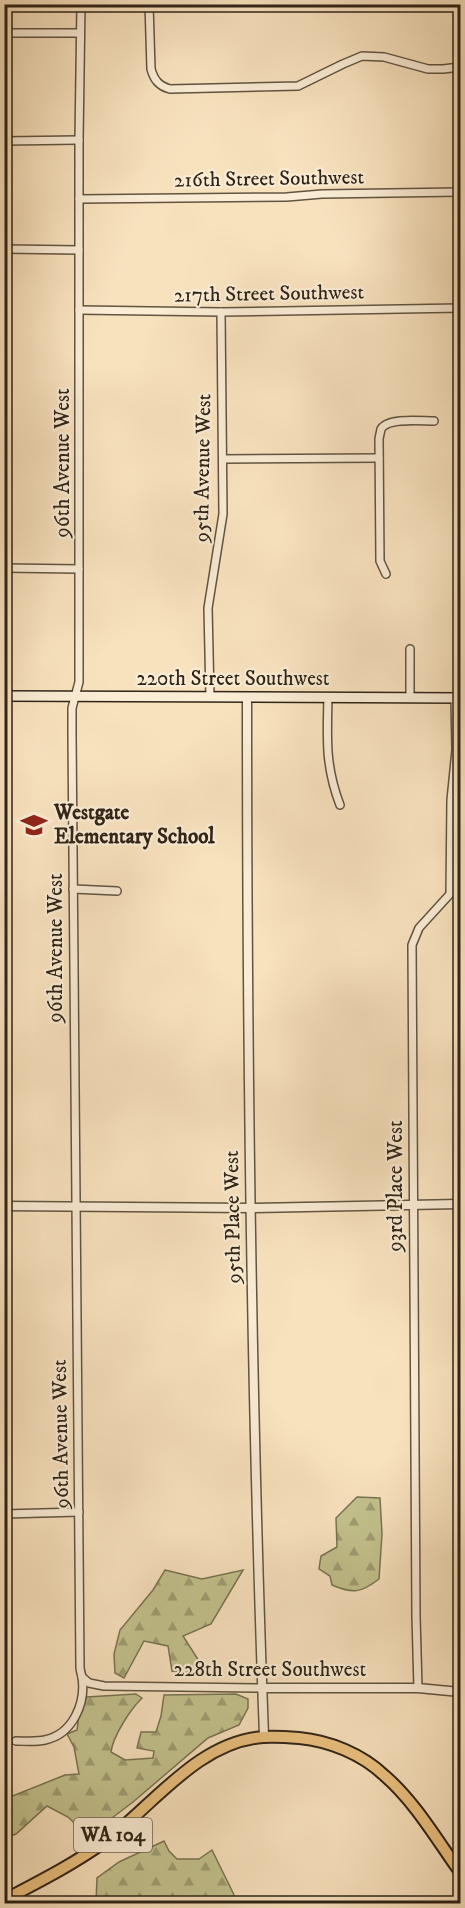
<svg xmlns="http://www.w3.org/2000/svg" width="465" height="1908" viewBox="0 0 465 1908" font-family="'IM FELL DW Pica',serif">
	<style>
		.forest { fill: url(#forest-firs); stroke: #797352; stroke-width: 1.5 }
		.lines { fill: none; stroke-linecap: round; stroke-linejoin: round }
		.minor-casing { stroke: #615441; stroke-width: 10 }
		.tertiary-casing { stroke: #615441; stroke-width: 11 }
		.secondary-casing { stroke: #2f2417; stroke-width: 12 }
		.primary-casing { stroke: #2f2417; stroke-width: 14 }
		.minor { stroke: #faecd5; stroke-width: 7 }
		.tertiary { stroke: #faecd5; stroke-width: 8 }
		.secondary { stroke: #faecd5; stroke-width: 9 }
		.primary { stroke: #ecc17f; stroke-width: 10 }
		.labels { text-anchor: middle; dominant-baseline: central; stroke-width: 4.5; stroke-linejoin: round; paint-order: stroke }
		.shield { fill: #faecd5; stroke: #6c6050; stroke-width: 1.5 }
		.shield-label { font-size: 20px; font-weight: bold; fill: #2f2417 }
		.street-label { font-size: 21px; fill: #2f2417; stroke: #faecd5 }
		.poi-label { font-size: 21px; font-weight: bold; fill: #2f2417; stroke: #faecd5; text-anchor: start }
	</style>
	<defs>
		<pattern id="forest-firs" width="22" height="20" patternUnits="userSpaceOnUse" patternTransform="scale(1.5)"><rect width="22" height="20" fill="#c3c28e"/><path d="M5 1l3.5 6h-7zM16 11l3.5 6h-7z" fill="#9f9d73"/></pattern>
	</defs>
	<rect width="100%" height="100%" fill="#f8e2be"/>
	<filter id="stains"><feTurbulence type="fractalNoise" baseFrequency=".00333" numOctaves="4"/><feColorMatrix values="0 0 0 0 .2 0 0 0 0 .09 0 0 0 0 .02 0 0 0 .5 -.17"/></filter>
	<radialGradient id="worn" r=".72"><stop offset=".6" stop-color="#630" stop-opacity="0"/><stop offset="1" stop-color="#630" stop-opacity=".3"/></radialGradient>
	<!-- forest -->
	<g class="forest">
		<path d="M357,1497L380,1498L382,1534L379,1579C361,1593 353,1594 332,1585L330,1576L319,1569L321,1556L337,1547L336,1518Z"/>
		<path d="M165,1570L202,1579L243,1570L211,1624L183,1636L208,1675L172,1671L168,1646L144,1641L124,1678L115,1673L114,1654L120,1630L153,1590Z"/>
		<path d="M136,1694L142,1698C130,1710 113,1736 111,1752L125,1760L153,1758L154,1751L137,1748L141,1732H156L161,1716L164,1695L236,1694L248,1699V1708L239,1725L208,1738L133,1802L88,1836L68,1817L47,1806L16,1834L5,1838V1799L65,1775L79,1774L74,1747L67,1734L77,1730L79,1715L87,1697Z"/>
		<path d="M164,1841L169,1851L177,1859H199L212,1850L238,1903H96L97,1878L119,1862Z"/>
	</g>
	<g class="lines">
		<!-- minor casing -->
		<g class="minor-casing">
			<g id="minor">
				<path d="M149,4L151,69C154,80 159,86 170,89L298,86L343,64L362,56L384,57L428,69H443L460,67"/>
				<path d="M4,33H80"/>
				<path d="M4,141L79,140"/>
				<path d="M79,199L287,197L322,194L460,192"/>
				<path d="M4,249L79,250"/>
				<path d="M79,310L221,312L460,308"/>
				<path d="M223,459L379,458"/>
				<path d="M4,568L79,569"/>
				<path d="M386,574L380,561L379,439C379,438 381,430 381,429C388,417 422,421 434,421"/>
				<path d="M410,649V698"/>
				<path d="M210,697L208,608L223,514L221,312"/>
				<path d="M328,697C327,738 325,766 340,805"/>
				<path d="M73,889L117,891"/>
				<path d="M4,1514L79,1512"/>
				<path d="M82,1677L89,1683L104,1686L262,1688"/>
				<path d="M418,1688L416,1616L412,945L419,928L450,894L451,800L456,750L455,698"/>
				<path d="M16,1741C26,1741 36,1742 45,1740C73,1734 86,1703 82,1677C81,1673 80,1670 80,1667L72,735V708L79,682V140L81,4"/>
			</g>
		</g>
		<!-- tertiary casing -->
		<g class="tertiary-casing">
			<g id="tertiary">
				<path d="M247,697C247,1043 251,1390 264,1736"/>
				<path d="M4,1206L251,1208L460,1204"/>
				<path d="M262,1688H418L460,1692"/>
			</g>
		</g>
		<!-- secondary casing -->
		<g class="secondary-casing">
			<path id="secondary" d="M4,696L460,698"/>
		</g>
		<!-- primary casing -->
		<g class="primary-casing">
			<path id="primary" d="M4,1900C38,1882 72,1865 103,1843C153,1806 197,1742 263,1737C275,1736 287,1737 299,1738C330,1741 362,1754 385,1776C415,1802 437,1840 460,1872"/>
		</g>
		<!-- minor -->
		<use href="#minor" class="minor"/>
		<!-- tertiary -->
		<use href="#tertiary" class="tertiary"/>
		<!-- secondary -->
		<use href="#secondary" class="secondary"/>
		<!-- primary -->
		<use href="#primary" class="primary"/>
	</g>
	<!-- icons -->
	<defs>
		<g id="school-bare" transform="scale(2.07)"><path d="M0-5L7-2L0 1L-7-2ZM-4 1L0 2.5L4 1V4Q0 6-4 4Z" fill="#8f2418" stroke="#faecd5" stroke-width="2.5" paint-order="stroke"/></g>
	</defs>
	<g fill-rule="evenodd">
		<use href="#school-bare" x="34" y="825"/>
	</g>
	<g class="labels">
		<!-- shield labels -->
		<rect class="shield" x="74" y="1818" width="78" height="34" rx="4.5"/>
		<g class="shield-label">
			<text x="113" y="1835">WA 104</text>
		</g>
		<!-- street labels -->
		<g class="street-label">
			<text transform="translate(269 179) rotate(-1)">216th Street Southwest</text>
			<text transform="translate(269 294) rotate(-1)">217th Street Southwest</text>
			<text transform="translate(63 463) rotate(-90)">96th Avenue West</text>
			<text transform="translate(203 468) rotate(-89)">95th Avenue West</text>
			<text x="233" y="679">220th Street Southwest</text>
			<text transform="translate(56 948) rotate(-90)">96th Avenue West</text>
			<text transform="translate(396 1186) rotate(-90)">93rd Place West</text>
			<text transform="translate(233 1217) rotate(-91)">95th Place West</text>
			<text transform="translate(61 1434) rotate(-91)">96th Avenue West</text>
			<text x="270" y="1670">228th Street Southwest</text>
		</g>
		<!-- poi labels -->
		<g class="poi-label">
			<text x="54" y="813">Westgate<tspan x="54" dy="24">Elementary School</tspan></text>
		</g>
	</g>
	<!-- margin -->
	<rect width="465" height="1908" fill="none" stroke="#f8e2be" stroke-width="24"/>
	<rect x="6" y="6" width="453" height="1896" fill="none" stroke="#2f2417" stroke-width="3"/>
	<rect x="12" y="12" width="441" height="1884" fill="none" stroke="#2f2417" stroke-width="1.5"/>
	<rect width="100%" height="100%" filter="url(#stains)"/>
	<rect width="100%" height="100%" fill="url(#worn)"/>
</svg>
